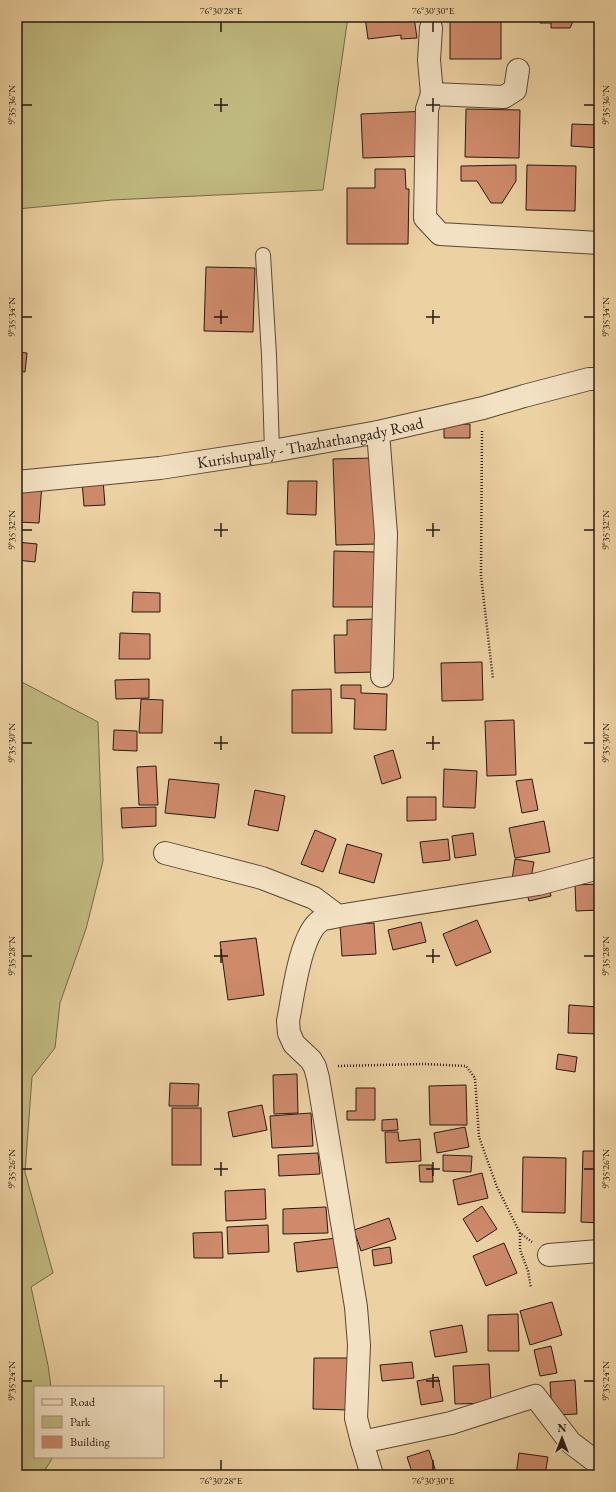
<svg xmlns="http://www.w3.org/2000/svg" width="616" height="1492" viewBox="0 0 616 1492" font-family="'EB Garamond',serif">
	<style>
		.green { fill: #c0b97f; stroke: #726a49 }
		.building { fill: #ce8a6b; stroke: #251a13 }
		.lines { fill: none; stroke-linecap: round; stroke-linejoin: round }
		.lane-casing { stroke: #574837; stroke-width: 16 }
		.street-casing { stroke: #574837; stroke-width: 24 }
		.path { stroke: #251a13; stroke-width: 2.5; stroke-dasharray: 1 2; stroke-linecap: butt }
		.lane { stroke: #f3e1c3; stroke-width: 14 }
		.street { stroke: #f3e1c3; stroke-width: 22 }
		.ticks { fill: none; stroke: #251a13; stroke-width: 1.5 }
		.labels { text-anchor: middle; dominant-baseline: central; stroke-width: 3; stroke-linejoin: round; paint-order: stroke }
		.street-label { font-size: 16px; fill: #251a13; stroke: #f3e1c3 }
		.neatline { fill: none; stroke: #251a13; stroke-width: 1.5 }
		.ticks-label { font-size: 10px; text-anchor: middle; fill: #251a13 }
	</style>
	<rect width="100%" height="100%" fill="#ecd1a2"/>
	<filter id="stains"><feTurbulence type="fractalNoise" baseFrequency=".005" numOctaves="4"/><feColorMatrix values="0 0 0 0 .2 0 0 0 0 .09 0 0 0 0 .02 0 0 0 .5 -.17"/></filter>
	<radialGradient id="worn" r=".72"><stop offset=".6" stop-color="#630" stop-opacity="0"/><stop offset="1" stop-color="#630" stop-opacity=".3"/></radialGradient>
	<!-- green -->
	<g class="green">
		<path d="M17,17H348L323,190L112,200L17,209Z"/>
		<path d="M18,680L98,722L103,861L86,929L60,1003L55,1048L32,1077L25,1172L53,1273L31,1287L48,1365L51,1387H35V1457H53L42,1475H17Z"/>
	</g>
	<!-- building -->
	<g class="building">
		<path d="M365,17H414L417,38L401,39V35L368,39Z"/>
		<rect x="450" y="17" width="51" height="42"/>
		<path d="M539,17H575L570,28H551V23H540Z"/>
		<path d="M466,109L520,110L519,158L465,157Z"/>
		<path d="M428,111L429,156L363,158L361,114Z"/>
		<path d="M572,124L599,125V148L571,146Z"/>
		<path d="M516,165V181L502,203H491L477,181H461V166Z"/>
		<path d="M527,165L576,166L575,211L526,210Z"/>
		<path d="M375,169H405L406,189H409L408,244H347V188H375Z"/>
		<path d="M206,267L255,268L253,332L204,331Z"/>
		<path d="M17,352L27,353L25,372L17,371Z"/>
		<path d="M470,424V438H444V425Z"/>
		<path d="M374,458L377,544L336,545L333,459Z"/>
		<path d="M103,480L105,505L84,506L82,482Z"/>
		<path d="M288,481H317L316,515L287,514Z"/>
		<path d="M18,483L42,484L39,523L17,522Z"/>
		<path d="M17,542L37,544L35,562L17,560Z"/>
		<path d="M334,551L376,552L375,607H333Z"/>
		<path d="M133,592L160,593V612H132Z"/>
		<path d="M374,619L375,672L335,673L334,635H347V620Z"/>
		<path d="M120,633L150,634V659H119Z"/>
		<path d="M482,662L483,700L442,701L441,663Z"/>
		<path d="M149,679V698L116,699L115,680Z"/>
		<path d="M341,685H361V693L387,694L386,730L354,729L355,699L341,698Z"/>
		<path d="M331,689L332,733H292V690Z"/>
		<path d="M141,699L163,700L162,733H139Z"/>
		<path d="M514,720L516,775L487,776L485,721Z"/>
		<path d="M114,730L137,731V751L113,750Z"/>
		<path d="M393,750L401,778L382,784L374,756Z"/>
		<path d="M156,766L158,805H139L137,767Z"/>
		<path d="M444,769L477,771L475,808L443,807Z"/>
		<path d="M169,779L219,784L215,818L165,813Z"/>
		<path d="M532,779L538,810L522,813L516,781Z"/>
		<path d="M598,787H599V840L596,839Z"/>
		<path d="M255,790L285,796L278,831L248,825Z"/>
		<path d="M407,797H436V820L407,821Z"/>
		<path d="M156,807V826L122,828L121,808Z"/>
		<path d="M544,821L550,852L515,858L509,828Z"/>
		<path d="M315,830L336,839L323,872L301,864Z"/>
		<path d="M473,833L476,855L455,858L452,836Z"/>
		<path d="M448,839L450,860L423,863L420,842Z"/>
		<path d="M347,844L382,854L374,883L339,873Z"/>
		<path d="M515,859L534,862L530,883L512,880Z"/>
		<path d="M548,884L551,896L529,901L526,890Z"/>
		<path d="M599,884V910L576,911L575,885Z"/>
		<path d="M477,920L491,952L456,966L443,934Z"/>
		<path d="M421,922L426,942L393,950L388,930Z"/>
		<path d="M374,923L376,954L342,956L340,925Z"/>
		<path d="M256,938L264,995L228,1000L220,942Z"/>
		<path d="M569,1005L599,1007V1034L568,1033Z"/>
		<path d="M558,1054L577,1057L575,1072L556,1069Z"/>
		<path d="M297,1074L298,1113L274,1114L273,1075Z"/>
		<path d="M170,1083L199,1084L198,1106H169Z"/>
		<path d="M466,1085L467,1125H430L429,1086Z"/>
		<path d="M356,1088H375V1120H347V1111H356Z"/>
		<path d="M262,1105L267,1130L233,1137L228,1112Z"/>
		<rect x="172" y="1108" width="29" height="57"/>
		<path d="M311,1113L313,1146L272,1148L270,1116Z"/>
		<path d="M397,1119L398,1130L382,1131V1120Z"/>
		<path d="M465,1127L469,1147L437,1153L434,1133Z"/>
		<path d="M385,1132H398L399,1141L420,1139L421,1161L386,1163Z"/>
		<path d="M583,1151H599V1223L581,1222Z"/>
		<path d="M318,1153L320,1174L279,1176L278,1155Z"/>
		<path d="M443,1155L472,1156L471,1172L443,1171Z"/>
		<path d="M523,1157L566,1158L565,1213L522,1212Z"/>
		<path d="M419,1165H432L433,1182H420Z"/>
		<path d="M482,1173L488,1198L458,1205L453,1180Z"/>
		<path d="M265,1189L266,1219L226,1221L225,1191Z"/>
		<path d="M482,1206L497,1229L477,1242L463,1219Z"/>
		<path d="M326,1207L328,1233L283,1234V1209Z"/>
		<path d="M389,1218L396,1239L361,1251L354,1230Z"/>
		<path d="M268,1225L269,1252L228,1254L227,1227Z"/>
		<path d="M222,1232L223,1258H194L193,1233Z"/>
		<path d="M337,1238L340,1267L297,1272L294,1243Z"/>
		<path d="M504,1243L517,1273L486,1286L473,1256Z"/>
		<path d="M390,1247L392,1263L374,1266L372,1250Z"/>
		<path d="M552,1302L562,1335L530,1345L520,1311Z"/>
		<path d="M518,1314L519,1351H488V1315Z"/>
		<path d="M462,1325L467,1352L435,1357L430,1331Z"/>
		<path d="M551,1346L557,1373L540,1376L534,1350Z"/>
		<path d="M314,1358H350V1410L313,1409Z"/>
		<path d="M412,1362L414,1378L382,1381L380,1365Z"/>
		<path d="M489,1364L491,1403L455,1404L453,1366Z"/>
		<path d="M438,1377L443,1401L421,1405L417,1381Z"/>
		<path d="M575,1380L577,1414L552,1415L550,1382Z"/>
		<path d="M429,1450L437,1475H413L407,1457Z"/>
		<path d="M519,1453L548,1457L545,1475H516Z"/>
	</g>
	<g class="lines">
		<!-- lane casing -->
		<g class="lane-casing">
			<path id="lane" d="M263,255L269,355L272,451"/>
		</g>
		<!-- street casing -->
		<g class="street-casing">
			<g id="street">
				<path d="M431,28L429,60L432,94"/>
				<path d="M518,70L515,90L504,97L432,94L427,109L425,218L440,234L599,243"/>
				<path d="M378,432L386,534L382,676"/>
				<path id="s1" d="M17,482L160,468L272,451L378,432L483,408L524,396L589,379H599"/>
				<path d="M165,853L262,878L314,898L338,916L538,884L599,868"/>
				<path d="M338,916C332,918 324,918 320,921C300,935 293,997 288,1021L289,1033L294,1044L311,1060L315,1067L318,1078L356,1307L359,1345L356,1418L362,1442L372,1475"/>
				<path d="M549,1255L599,1251"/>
				<path d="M362,1442L451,1423L535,1396L570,1442L595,1461H599"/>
			</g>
		</g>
		<!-- path -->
		<g class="path">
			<path d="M482,431L481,576L493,679"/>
			<path d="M338,1066L424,1064L466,1066L475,1078L479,1137L497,1187L520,1233L532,1242"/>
			<path d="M520,1233V1250L528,1271L531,1288"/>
		</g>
		<!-- lane -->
		<use href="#lane" class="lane"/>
		<!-- street -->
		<use href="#street" class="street"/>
	</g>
	<!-- ticks -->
	<path class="ticks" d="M221,22V32M433,22V32M221,98V112M433,98V112M22,105H32M214,105H228M426,105H440M584,105H594M221,310V324M433,310V324M22,317H32M214,317H228M426,317H440M584,317H594M221,523V537M433,523V537M22,530H32M214,530H228M426,530H440M584,530H594M221,736V750M433,736V750M22,743H32M214,743H228M426,743H440M584,743H594M221,949V963M433,949V963M22,956H32M214,956H228M426,956H440M584,956H594M221,1162V1176M433,1162V1176M22,1169H32M214,1169H228M426,1169H440M584,1169H594M221,1374V1388M433,1374V1388M22,1381H32M214,1381H228M426,1381H440M584,1381H594M221,1460V1470M433,1460V1470"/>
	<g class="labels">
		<!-- street labels -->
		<g class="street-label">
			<text stroke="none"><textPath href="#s1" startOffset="296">Kurishupally - Thazhathangady Road</textPath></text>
		</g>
	</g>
	<!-- margin -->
	<rect width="616" height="1492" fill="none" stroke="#ecd1a2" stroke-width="44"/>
	<!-- legend -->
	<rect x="34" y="1386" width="130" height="72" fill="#f3e1c3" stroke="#a1917d"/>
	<rect x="42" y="1399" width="20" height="6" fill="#f3e1c3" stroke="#a1917d"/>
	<text x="70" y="1406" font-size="12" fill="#251a13">Road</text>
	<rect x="42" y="1416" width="20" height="12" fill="#c0b97f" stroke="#a1917d"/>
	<text x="70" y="1426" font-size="12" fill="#251a13">Park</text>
	<rect x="42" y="1436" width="20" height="12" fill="#ce8a6b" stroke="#a1917d"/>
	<text x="70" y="1446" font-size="12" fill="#251a13">Building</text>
	<!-- north arrow -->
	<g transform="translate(562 1438)" stroke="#f3e1c3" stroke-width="3" paint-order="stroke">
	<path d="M0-3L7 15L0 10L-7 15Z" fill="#251a13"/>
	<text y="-6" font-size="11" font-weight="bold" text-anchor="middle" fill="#251a13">N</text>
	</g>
	<rect x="22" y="22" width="572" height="1448" class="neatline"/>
	<g class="ticks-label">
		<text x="221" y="14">76°30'28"E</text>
		<text x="433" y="14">76°30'30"E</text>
		<text transform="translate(11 105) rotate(-90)" y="4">9°35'36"N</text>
		<text transform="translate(605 105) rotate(-90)" y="4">9°35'36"N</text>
		<text transform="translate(11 317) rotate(-90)" y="4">9°35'34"N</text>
		<text transform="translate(605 317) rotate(-90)" y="4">9°35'34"N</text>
		<text transform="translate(11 530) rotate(-90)" y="4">9°35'32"N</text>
		<text transform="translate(605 530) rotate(-90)" y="4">9°35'32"N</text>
		<text transform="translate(11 743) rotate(-90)" y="4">9°35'30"N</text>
		<text transform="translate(605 743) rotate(-90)" y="4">9°35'30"N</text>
		<text transform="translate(11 956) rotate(-90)" y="4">9°35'28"N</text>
		<text transform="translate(605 956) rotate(-90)" y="4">9°35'28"N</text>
		<text transform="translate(11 1169) rotate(-90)" y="4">9°35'26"N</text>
		<text transform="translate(605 1169) rotate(-90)" y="4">9°35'26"N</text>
		<text transform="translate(11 1381) rotate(-90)" y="4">9°35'24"N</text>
		<text transform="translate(605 1381) rotate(-90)" y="4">9°35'24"N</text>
		<text x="221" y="1484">76°30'28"E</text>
		<text x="433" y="1484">76°30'30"E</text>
	</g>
	<rect width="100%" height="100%" filter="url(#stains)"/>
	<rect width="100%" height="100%" fill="url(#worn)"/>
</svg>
